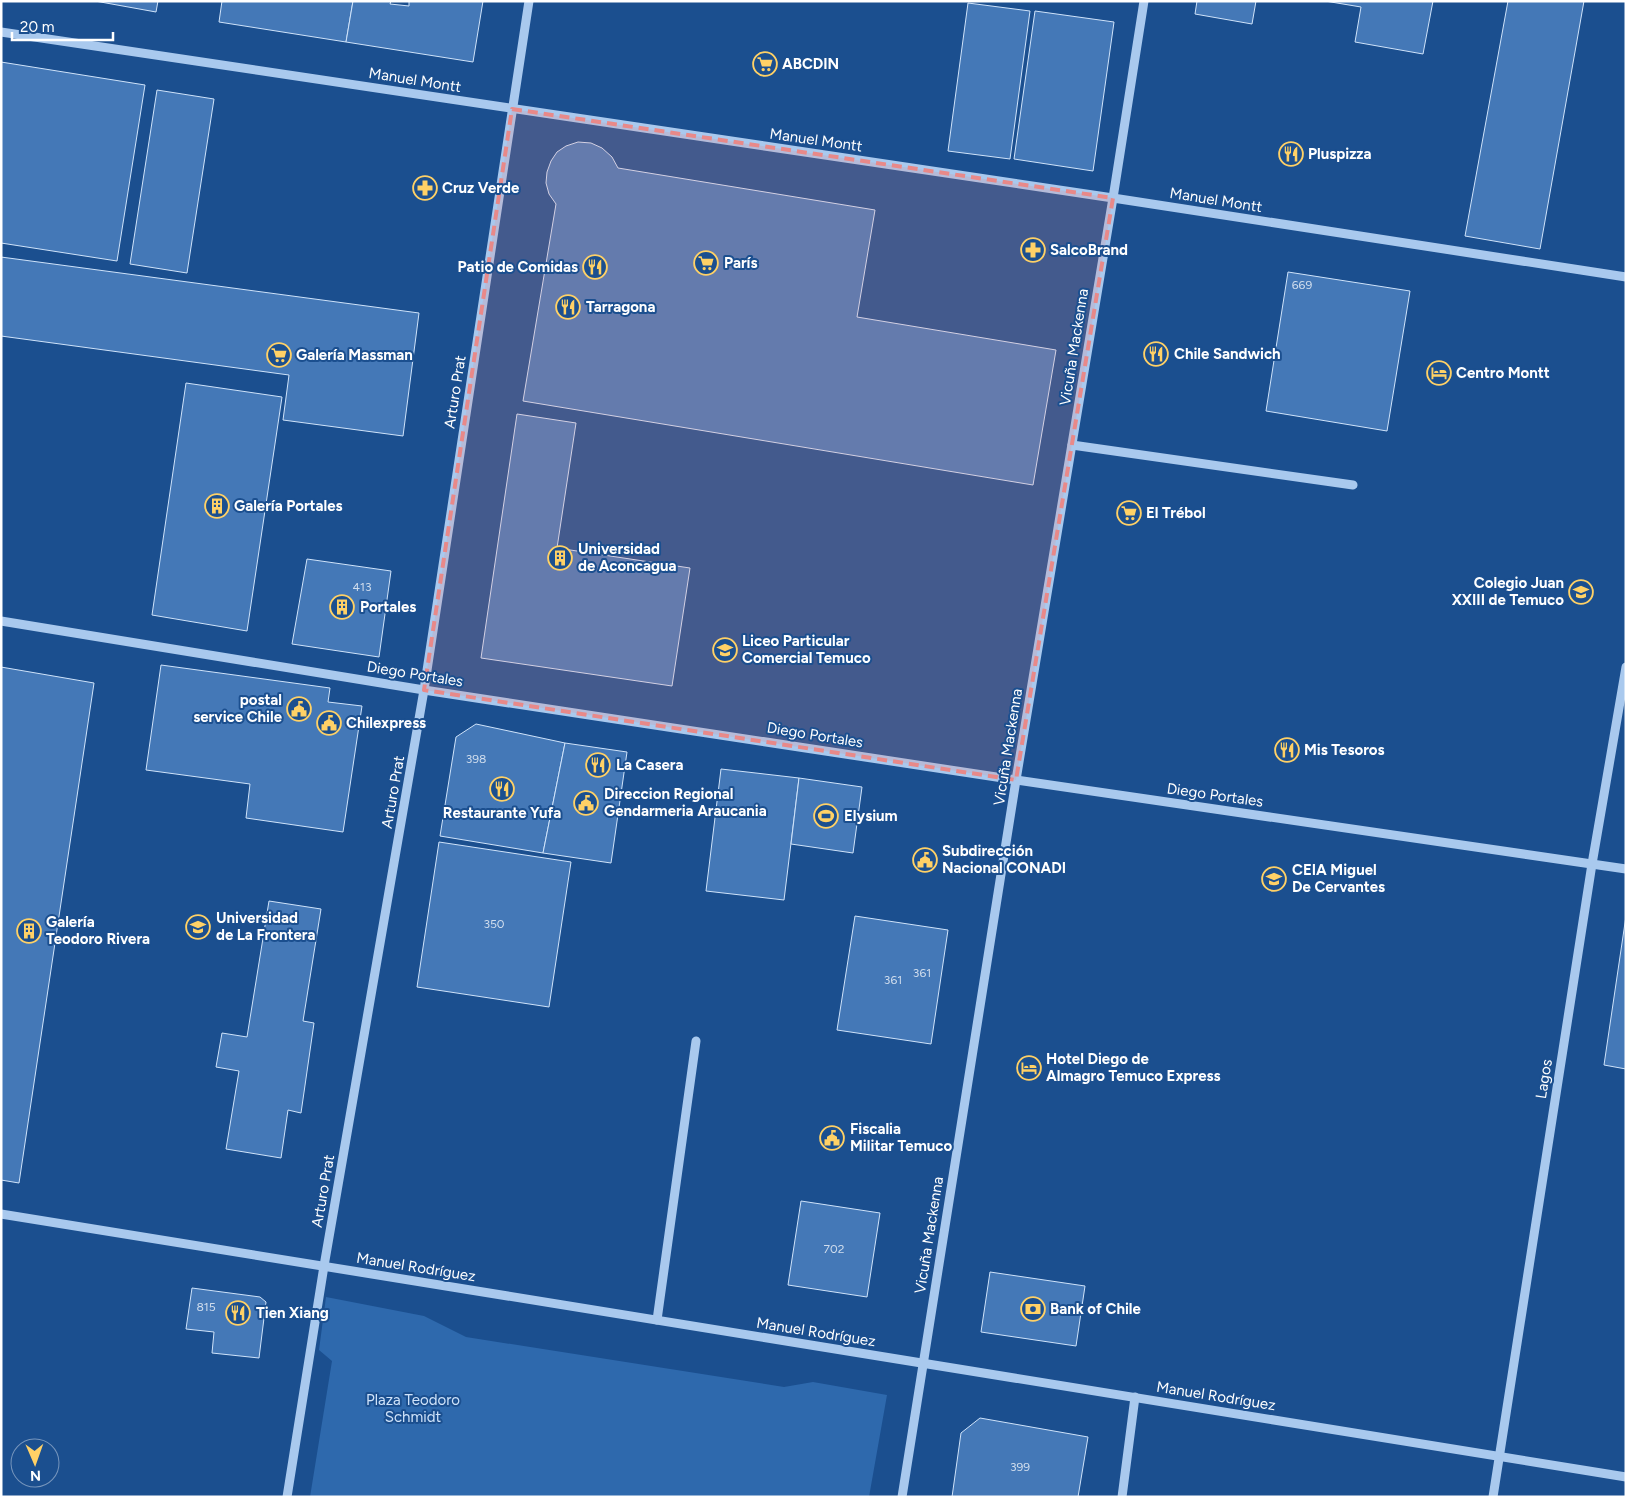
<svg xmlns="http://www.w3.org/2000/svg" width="1627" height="1498" viewBox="0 0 1627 1498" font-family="Figtree,sans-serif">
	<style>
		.green { fill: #2e69ad }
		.building { fill: #4478b7; stroke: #cfe3fa }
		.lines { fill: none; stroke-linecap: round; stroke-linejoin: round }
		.minor { stroke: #a9c9ee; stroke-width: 9 }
		.marked { fill: #e88989; fill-opacity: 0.2; stroke: #e88989; stroke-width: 4; stroke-dasharray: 10 6; stroke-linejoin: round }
		.labels { text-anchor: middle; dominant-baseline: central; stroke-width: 4; stroke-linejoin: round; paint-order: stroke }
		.number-label { font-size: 12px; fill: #d0dded }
		.poi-label { font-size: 15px; font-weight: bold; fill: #fff; stroke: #1b4f8f; text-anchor: start }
		.street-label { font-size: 15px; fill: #fff; stroke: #1b4f8f }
		.park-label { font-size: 15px; fill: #cfe3fa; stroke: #1b4f8f }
	</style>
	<rect width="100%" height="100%" fill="#1b4f8f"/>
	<!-- green -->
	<path class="green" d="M326,1297L424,1316L466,1337L784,1387L813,1382L887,1395L869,1497H310L332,1361L319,1350Z"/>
	<!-- building -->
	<g class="building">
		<path d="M95,1H158L156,12Z"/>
		<path d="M222,1H353L346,42L219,22Z"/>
		<path d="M353,1H391L390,4L409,6V1H483L473,62L346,42Z"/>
		<path d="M1197,1H1256L1252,24L1195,14Z"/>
		<path d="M1325,1H1433L1423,54L1355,42L1361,7Z"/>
		<path d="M1508,1H1584L1540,249L1465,236Z"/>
		<path d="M968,3L1030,11L1010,159L948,151Z"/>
		<path d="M1035,11L1114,22L1093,171L1014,159Z"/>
		<path d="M1,62L145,85L117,261L1,243Z"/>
		<path d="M157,90L214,99L187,273L130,264Z"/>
		<path d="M578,142L591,143L602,148L612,157L618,168L875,210L857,317L1056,350L1033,485L523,401L556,204L549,194L546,183L547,172L551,161L557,152L566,146Z"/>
		<path d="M1,257L419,313L403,436L283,420L289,375L1,336Z"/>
		<path d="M1288,272L1410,291L1387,431L1266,411Z"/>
		<path d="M186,383L282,397L247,631L152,615Z"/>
		<path d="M517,414L576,423L557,548L690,568L672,686L481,658Z"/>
		<path d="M307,559L391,571L379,657L292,644Z"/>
		<path d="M161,665L330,688L328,702L362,706L343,832L246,818L250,784L146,770Z"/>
		<path d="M1,667L94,683L19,1183L1,1180Z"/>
		<path d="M476,724L565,743L543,853L440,836L456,737Z"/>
		<path d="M565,743L627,752L611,863L543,853Z"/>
		<path d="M721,769L799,778L784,900L706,891Z"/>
		<path d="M799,778L862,787L853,853L791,844Z"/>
		<path d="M439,842L571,862L549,1007L417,987Z"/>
		<path d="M269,901L321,909L303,1021L314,1023L301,1113L288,1110L281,1158L226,1149L239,1071L216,1067L222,1033L247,1037Z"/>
		<path d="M855,916L948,930L931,1044L837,1030Z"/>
		<path d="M1626,916V1069L1604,1065Z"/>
		<path d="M801,1201L880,1213L867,1297L788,1285Z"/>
		<path d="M990,1272L1085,1286L1076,1346L981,1332Z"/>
		<path d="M192,1288L260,1297L266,1302L259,1358L212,1353L214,1332L186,1329Z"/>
		<path d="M980,1418L1088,1437L1078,1497H952L961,1433Z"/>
	</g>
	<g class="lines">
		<!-- minor -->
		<g class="minor">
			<path d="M1,32L1113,198L1626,277"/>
			<path d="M1072,445L1353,485"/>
			<path d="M1,621L424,690L1016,780L1626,869"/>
			<path d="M1,1214L1626,1477"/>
			<path d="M657,1320L696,1041"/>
			<path d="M287,1497L324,1266L424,690L529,1"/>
			<path d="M902,1497L1016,780L1113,198L1144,1"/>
			<path d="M1122,1497L1135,1397"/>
			<path d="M1493,1497L1592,864L1626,667"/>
		</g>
	</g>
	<!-- marked area -->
	<path class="marked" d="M512,109L1113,198L1016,780L424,690Z"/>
	<!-- icons -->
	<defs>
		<g id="supermarket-ring" transform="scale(1.25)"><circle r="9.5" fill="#1b4f8f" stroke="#ffd166" stroke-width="1.5"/><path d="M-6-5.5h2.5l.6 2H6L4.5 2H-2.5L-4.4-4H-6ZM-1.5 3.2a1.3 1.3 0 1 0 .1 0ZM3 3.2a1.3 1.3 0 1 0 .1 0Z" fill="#ffd166"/></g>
		<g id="restaurant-ring" transform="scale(1.25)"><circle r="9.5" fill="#1b4f8f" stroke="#ffd166" stroke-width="1.5"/><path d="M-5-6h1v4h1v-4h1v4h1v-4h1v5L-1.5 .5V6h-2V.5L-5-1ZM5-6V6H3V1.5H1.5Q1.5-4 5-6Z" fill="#ffd166"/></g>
		<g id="pharmacy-ring" transform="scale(1.25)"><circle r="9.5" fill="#1b4f8f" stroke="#ffd166" stroke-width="1.5"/><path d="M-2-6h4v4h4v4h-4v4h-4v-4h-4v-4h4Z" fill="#ffd166"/></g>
		<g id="hotel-ring" transform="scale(1.25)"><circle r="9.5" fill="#1b4f8f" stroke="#ffd166" stroke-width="1.5"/><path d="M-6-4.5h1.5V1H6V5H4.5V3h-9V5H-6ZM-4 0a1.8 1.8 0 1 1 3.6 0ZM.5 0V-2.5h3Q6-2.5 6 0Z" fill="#ffd166"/></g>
		<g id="building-ring" transform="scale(1.25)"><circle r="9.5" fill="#1b4f8f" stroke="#ffd166" stroke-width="1.5"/><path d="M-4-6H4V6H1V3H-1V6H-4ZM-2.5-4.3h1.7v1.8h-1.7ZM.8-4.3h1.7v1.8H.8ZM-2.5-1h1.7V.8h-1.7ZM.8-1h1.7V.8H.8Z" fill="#ffd166"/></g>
		<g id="school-ring" transform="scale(1.25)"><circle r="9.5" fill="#1b4f8f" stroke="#ffd166" stroke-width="1.5"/><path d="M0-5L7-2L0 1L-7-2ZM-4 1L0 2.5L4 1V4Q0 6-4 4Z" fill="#ffd166"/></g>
		<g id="civic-ring" transform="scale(1.25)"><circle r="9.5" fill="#1b4f8f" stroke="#ffd166" stroke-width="1.5"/><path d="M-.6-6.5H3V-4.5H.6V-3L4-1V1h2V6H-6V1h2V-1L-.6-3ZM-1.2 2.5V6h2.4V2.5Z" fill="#ffd166"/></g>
		<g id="stadium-ring" transform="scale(1.25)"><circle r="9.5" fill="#1b4f8f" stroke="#ffd166" stroke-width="1.5"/><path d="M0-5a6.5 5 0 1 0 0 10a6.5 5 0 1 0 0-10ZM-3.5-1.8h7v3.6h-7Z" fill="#ffd166"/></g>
		<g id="university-ring" transform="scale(1.25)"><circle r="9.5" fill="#1b4f8f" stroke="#ffd166" stroke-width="1.5"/><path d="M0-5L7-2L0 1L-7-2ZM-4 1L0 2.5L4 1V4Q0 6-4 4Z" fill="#ffd166"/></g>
		<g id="bank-ring" transform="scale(1.25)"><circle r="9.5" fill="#1b4f8f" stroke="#ffd166" stroke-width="1.5"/><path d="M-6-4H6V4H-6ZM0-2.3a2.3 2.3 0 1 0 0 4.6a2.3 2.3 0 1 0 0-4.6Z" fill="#ffd166"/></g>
	</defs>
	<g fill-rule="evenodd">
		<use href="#supermarket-ring" x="765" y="64"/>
		<use href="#restaurant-ring" x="1291" y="154"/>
		<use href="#pharmacy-ring" x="425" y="188"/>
		<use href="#pharmacy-ring" x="1033" y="250"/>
		<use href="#supermarket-ring" x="706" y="263"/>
		<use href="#restaurant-ring" x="595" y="267"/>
		<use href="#restaurant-ring" x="568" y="307"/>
		<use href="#restaurant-ring" x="1156" y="354"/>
		<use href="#supermarket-ring" x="279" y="355"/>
		<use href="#hotel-ring" x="1439" y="373"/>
		<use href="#building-ring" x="217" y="506"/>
		<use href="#supermarket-ring" x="1129" y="513"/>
		<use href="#building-ring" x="560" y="558"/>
		<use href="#school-ring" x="1581" y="592"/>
		<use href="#building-ring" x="342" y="607"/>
		<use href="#school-ring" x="725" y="650"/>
		<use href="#civic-ring" x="299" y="709"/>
		<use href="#civic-ring" x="329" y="723"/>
		<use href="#restaurant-ring" x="1287" y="750"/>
		<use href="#restaurant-ring" x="598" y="765"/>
		<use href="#restaurant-ring" x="502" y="789"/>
		<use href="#civic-ring" x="586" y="803"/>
		<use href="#stadium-ring" x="826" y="816"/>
		<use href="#civic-ring" x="925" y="860"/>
		<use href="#school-ring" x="1274" y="879"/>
		<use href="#university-ring" x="198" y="927"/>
		<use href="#building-ring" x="29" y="931"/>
		<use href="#hotel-ring" x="1029" y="1068"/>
		<use href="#civic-ring" x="832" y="1138"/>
		<use href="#bank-ring" x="1033" y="1309"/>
		<use href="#restaurant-ring" x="238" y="1313"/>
	</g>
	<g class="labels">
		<!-- number labels -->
		<g class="number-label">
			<text x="1302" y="285">669</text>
			<text x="362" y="587">413</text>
			<text x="476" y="759">398</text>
			<text x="494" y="924">350</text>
			<text x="922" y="973">361</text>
			<text x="893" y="980">361</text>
			<text x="834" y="1249">702</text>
			<text x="206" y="1307">815</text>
			<text x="1020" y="1467">399</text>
		</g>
		<!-- poi labels -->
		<g class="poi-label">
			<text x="782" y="64">ABCDIN</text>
			<text x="1308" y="154">Pluspizza</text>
			<text x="442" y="188">Cruz Verde</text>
			<text x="1050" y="250">SalcoBrand</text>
			<text x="724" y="263">París</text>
			<text x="578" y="267" text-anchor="end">Patio de Comidas</text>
			<text x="586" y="307">Tarragona</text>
			<text x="1174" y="354">Chile Sandwich</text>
			<text x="296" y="355">Galería Massman</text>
			<text x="1456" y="373">Centro Montt</text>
			<text x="234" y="506">Galería Portales</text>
			<text x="1146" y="513">El Trébol</text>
			<text x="578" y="549">Universidad<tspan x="578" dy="17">de Aconcagua</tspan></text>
			<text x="1564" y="583" text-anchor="end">Colegio Juan<tspan x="1564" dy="17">XXIII de Temuco</tspan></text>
			<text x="360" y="607">Portales</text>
			<text x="742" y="641">Liceo Particular<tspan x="742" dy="17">Comercial Temuco</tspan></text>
			<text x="282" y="700" text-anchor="end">postal<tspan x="282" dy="17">service Chile</tspan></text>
			<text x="346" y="723">Chilexpress</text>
			<text x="1304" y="750">Mis Tesoros</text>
			<text x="616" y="765">La Casera</text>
			<text x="604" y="794">Direccion Regional<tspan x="604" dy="17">Gendarmeria Araucania</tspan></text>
			<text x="502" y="813" text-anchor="middle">Restaurante Yufa</text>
			<text x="844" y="816">Elysium</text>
			<text x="942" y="851">Subdirección<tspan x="942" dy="17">Nacional CONADI</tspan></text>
			<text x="1292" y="870">CEIA Miguel<tspan x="1292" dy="17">De Cervantes</tspan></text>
			<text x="216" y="918">Universidad<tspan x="216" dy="17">de La Frontera</tspan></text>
			<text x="46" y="922">Galería<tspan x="46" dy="17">Teodoro Rivera</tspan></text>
			<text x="1046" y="1059">Hotel Diego de<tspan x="1046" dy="17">Almagro Temuco Express</tspan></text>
			<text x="850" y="1129">Fiscalia<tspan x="850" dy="17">Militar Temuco</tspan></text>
			<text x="1050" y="1309">Bank of Chile</text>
			<text x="256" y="1313">Tien Xiang</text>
		</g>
		<!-- street labels -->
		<g class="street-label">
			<text transform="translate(415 80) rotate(9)">Manuel Montt</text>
			<text transform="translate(816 140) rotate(8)">Manuel Montt</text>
			<text transform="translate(1216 200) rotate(9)">Manuel Montt</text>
			<text transform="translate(1074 347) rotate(-81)">Vicuña Mackenna</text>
			<text transform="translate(455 392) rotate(-81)">Arturo Prat</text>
			<text transform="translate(415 674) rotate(9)">Diego Portales</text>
			<text transform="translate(815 735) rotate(9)">Diego Portales</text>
			<text transform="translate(1008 747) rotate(-81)">Vicuña Mackenna</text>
			<text transform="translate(393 792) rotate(-80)">Arturo Prat</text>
			<text transform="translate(1215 795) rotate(8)">Diego Portales</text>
			<text transform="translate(1544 1079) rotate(-81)">Lagos</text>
			<text transform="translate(323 1191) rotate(-80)">Arturo Prat</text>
			<text transform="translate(929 1235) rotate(-81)">Vicuña Mackenna</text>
			<text transform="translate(416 1267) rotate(9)">Manuel Rodríguez</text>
			<text transform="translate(816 1332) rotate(9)">Manuel Rodríguez</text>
			<text transform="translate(1216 1396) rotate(9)">Manuel Rodríguez</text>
		</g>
		<!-- park labels -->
		<g class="park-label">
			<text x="413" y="1400">Plaza Teodoro<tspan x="413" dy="17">Schmidt</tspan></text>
		</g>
	</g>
	<!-- border -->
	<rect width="1627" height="1498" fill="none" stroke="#ffffff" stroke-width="5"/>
	<!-- north arrow -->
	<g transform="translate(35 1463) rotate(178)"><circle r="24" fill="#1b4f8f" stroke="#7695bc"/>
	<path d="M0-4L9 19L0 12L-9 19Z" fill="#ffd166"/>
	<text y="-8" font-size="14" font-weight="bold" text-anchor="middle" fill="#ffffff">N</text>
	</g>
	<!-- scale -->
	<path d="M12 32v8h101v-8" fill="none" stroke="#ffffff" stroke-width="2.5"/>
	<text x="20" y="32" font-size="15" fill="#ffffff" stroke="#1b4f8f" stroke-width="4" paint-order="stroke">20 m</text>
</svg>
